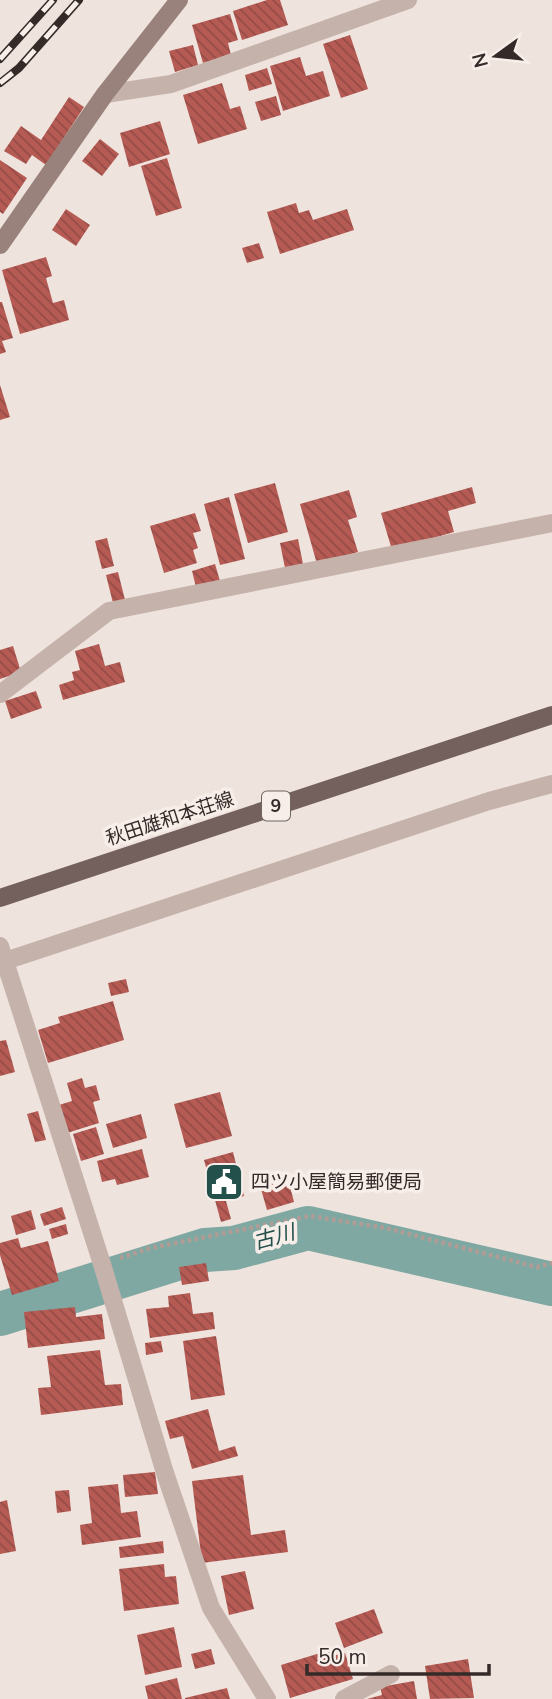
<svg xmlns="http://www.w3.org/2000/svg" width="552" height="1699" viewBox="0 0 552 1699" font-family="'Nunito Sans','Noto Sans JP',sans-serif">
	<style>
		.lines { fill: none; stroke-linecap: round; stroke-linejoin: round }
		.river { stroke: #80a8a3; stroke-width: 44 }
		.building { fill: url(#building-back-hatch) }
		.path { stroke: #b19c95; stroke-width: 4.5; stroke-dasharray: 3.5 3.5; stroke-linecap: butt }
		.street { stroke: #c5b2ab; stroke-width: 18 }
		.secondary { stroke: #99827c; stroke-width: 18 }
		.primary { stroke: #74605c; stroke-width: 18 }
		.rail-casing { stroke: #342b29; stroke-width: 8 }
		.rail { stroke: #f7eee9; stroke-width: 5; stroke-dasharray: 16; stroke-linecap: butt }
		.labels { text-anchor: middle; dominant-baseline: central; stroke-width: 7; stroke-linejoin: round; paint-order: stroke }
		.shield { fill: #f7eee9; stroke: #6e6663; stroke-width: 2 }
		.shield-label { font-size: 18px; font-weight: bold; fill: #342b29 }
		.street-label { font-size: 19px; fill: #342b29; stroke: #f7eee9 }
		.poi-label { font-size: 19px; fill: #342b29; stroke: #f7eee9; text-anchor: start }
		.water-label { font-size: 21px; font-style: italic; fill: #24504b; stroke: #f7eee9 }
	</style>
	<defs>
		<pattern id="building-back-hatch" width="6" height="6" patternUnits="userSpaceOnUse" patternTransform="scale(1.75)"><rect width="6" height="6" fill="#b65b54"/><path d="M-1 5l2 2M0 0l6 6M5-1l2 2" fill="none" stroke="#954b46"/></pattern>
	</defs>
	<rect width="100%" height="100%" fill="#efe3dd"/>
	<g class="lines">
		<!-- river -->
		<path class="river" d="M0,1314L205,1250L234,1248L308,1228L552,1284"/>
	</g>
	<!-- building -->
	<g class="building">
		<path d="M267,0H280L288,25L242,40L233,11Z"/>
		<path d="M230,14L238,40L228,43L231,55L203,63L192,25Z"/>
		<path d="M350,35L368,89L341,98L323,44Z"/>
		<path d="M193,45L198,65L175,72L169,51Z"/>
		<path d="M300,57L306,76L323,71L330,96L283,111L270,66Z"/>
		<path d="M267,68L272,84L249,91L245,75Z"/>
		<path d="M222,83L230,109L240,106L247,129L198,144L183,95Z"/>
		<path d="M276,96L281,115L261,121L255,102Z"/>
		<path d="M69,97L84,107L46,165L32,155L26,164L4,151L21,126L41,140Z"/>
		<path d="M160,121L170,154L129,167L120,133Z"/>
		<path d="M100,139L119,154L102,176L82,161Z"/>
		<path d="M167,158L182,208L156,216L141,166Z"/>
		<path d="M0,160L27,178L3,214L0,212Z"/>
		<path d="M296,203L299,213L309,210L313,220L347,209L354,230L280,254L267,212Z"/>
		<path d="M66,209L90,225L76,246L52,230Z"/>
		<path d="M259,243L264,258L247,263L242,248Z"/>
		<path d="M46,257L52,276L46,278L53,303L64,300L69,320L20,334L2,270Z"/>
		<path d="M0,302H2L13,338L2,341L6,352L0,354Z"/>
		<path d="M0,385L10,417L0,420Z"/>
		<path d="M275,483L288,532L248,543L234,494Z"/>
		<path d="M472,487L476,503L448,511L454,532L392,550L381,513Z"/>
		<path d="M349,490L357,517L348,520L358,552L317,564L300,504Z"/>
		<path d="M229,497L245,559L220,565L204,504Z"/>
		<path d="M195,513L201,531L193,533L198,548L193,550L197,563L164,573L150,526Z"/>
		<path d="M107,538L114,566L102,569L95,541Z"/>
		<path d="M298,539L303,564L285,568L280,543Z"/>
		<path d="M215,564L220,581L196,587L192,571Z"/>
		<path d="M118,572L125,600L113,603L106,575Z"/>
		<path d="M99,644L105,666L120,662L125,682L63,700L59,685L74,680L72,672L80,670L75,651Z"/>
		<path d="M13,646L21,672L0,679V650Z"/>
		<path d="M36,691L42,708L11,719L5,701Z"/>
		<path d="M126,979L129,992L111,996L108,983Z"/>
		<path d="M113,1001L124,1040L48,1063L38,1030L60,1023L58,1017Z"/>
		<path d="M6,1040L15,1072L0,1076V1041Z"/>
		<path d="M82,1078L85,1088L96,1085L100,1100L93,1102L99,1123L67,1133L59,1105L72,1101L67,1083Z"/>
		<path d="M220,1092L232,1136L186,1148L174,1104Z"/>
		<path d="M38,1111L46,1140L35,1142L27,1114Z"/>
		<path d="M141,1114L147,1138L113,1148L106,1124Z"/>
		<path d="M96,1127L104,1154L81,1161L73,1134Z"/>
		<path d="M142,1149L149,1177L117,1185L115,1179L102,1182L97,1161Z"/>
		<path d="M233,1152L244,1196L226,1201L231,1219L221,1222L204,1160Z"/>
		<path d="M287,1175L294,1202L267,1210L259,1182Z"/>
		<path d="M62,1207L66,1219L44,1226L40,1214Z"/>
		<path d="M31,1210L36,1229L16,1235L11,1216Z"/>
		<path d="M66,1224L68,1234L52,1239L49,1229Z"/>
		<path d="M18,1238L21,1248L48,1241L59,1281L12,1295L0,1255V1243Z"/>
		<path d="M206,1263L209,1281L182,1285L179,1267Z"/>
		<path d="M190,1293L193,1314L213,1312L215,1329L150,1338L146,1309L169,1307L168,1296Z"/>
		<path d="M75,1307L76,1317L102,1314L105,1339L28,1348L24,1312Z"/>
		<path d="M216,1336L225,1395L191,1400L183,1341Z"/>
		<path d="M161,1341L163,1352L146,1355L145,1343Z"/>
		<path d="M100,1350L105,1385L121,1384L123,1405L41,1415L38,1388L51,1387L47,1356Z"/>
		<path d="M208,1409L219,1451L235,1446L238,1456L192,1469L183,1436L170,1439L165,1421Z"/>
		<path d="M155,1472L158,1494L125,1497L123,1475Z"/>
		<path d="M243,1475L251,1535L285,1530L288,1552L202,1563L192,1481Z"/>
		<path d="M118,1484L121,1513L137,1511L141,1537L82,1545L80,1525L92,1523L88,1487Z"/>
		<path d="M69,1490L71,1511L57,1513L55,1491Z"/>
		<path d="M7,1500L16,1551L0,1554V1502Z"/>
		<path d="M163,1541L164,1553L120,1558L119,1547Z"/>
		<path d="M164,1564L165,1577L176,1576L179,1604L124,1611L119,1569Z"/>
		<path d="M245,1571L254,1609L229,1615L221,1576Z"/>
		<path d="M374,1609L383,1633L344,1648L335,1623Z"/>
		<path d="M174,1627L182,1667L145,1675L137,1635Z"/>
		<path d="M211,1649L215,1664L195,1669L191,1654Z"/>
		<path d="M330,1650L332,1656L345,1653L353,1679L290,1698L281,1665Z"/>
		<path d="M468,1659L474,1698L430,1699L425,1666Z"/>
		<path d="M177,1678L182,1699H148L145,1686Z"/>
		<path d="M414,1681L417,1699H367L382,1695L380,1687Z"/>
		<path d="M227,1688L230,1699H185V1698Z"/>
	</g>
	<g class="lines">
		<!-- path -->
		<path class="path" d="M120,1258L151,1248L310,1216L386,1228L537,1267L552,1263"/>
		<!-- street -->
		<g class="street">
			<path d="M105,94L171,84L408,0"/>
			<path d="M0,694L109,611L552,523"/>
			<path d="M0,946L102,1264L165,1473L211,1608L267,1699"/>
			<path d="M5,961L489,801L552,784"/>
			<path d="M344,1699L391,1674"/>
		</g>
		<!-- secondary -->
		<path class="secondary" d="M0,245L105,94L179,0"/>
		<!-- primary -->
		<path class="primary" d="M0,898L552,715"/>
		<!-- rail casing -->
		<g class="rail-casing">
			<g id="rail">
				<path d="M0,59L53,0"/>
				<path d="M0,83L19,68L79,0"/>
			</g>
		</g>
		<!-- rail -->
		<use href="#rail" class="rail"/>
	</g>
	<!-- icons -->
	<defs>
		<g id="civic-square" transform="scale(2.0125)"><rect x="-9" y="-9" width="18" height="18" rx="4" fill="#24504b" stroke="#f7eee9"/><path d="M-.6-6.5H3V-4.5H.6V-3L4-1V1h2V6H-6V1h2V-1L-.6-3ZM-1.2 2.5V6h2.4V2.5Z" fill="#fff"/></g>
	</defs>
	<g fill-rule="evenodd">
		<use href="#civic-square" x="224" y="1182"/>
	</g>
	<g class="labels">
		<!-- shield labels -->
		<rect class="shield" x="262" y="791.5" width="28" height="29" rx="5"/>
		<g class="shield-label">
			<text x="276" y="806">9</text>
		</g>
		<!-- street labels -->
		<g class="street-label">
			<text transform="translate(170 819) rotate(-18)">秋田雄和本荘線</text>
		</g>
		<!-- poi labels -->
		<g class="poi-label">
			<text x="251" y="1182">四ツ小屋簡易郵便局</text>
		</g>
		<!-- water labels -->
		<g class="water-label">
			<text transform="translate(274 1237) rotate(-15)">古川</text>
		</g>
	</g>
	<!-- north arrow -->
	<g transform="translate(496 56) rotate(255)" stroke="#f7eee9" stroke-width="5" paint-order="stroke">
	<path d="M0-5L12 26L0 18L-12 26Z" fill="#342b29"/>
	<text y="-10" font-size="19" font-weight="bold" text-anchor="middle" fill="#342b29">N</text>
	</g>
	<!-- scale -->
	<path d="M307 1664v10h182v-10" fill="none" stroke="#342b29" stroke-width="3.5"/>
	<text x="318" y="1664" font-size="21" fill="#342b29" stroke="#f7eee9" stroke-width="5" paint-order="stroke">50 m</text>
</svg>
